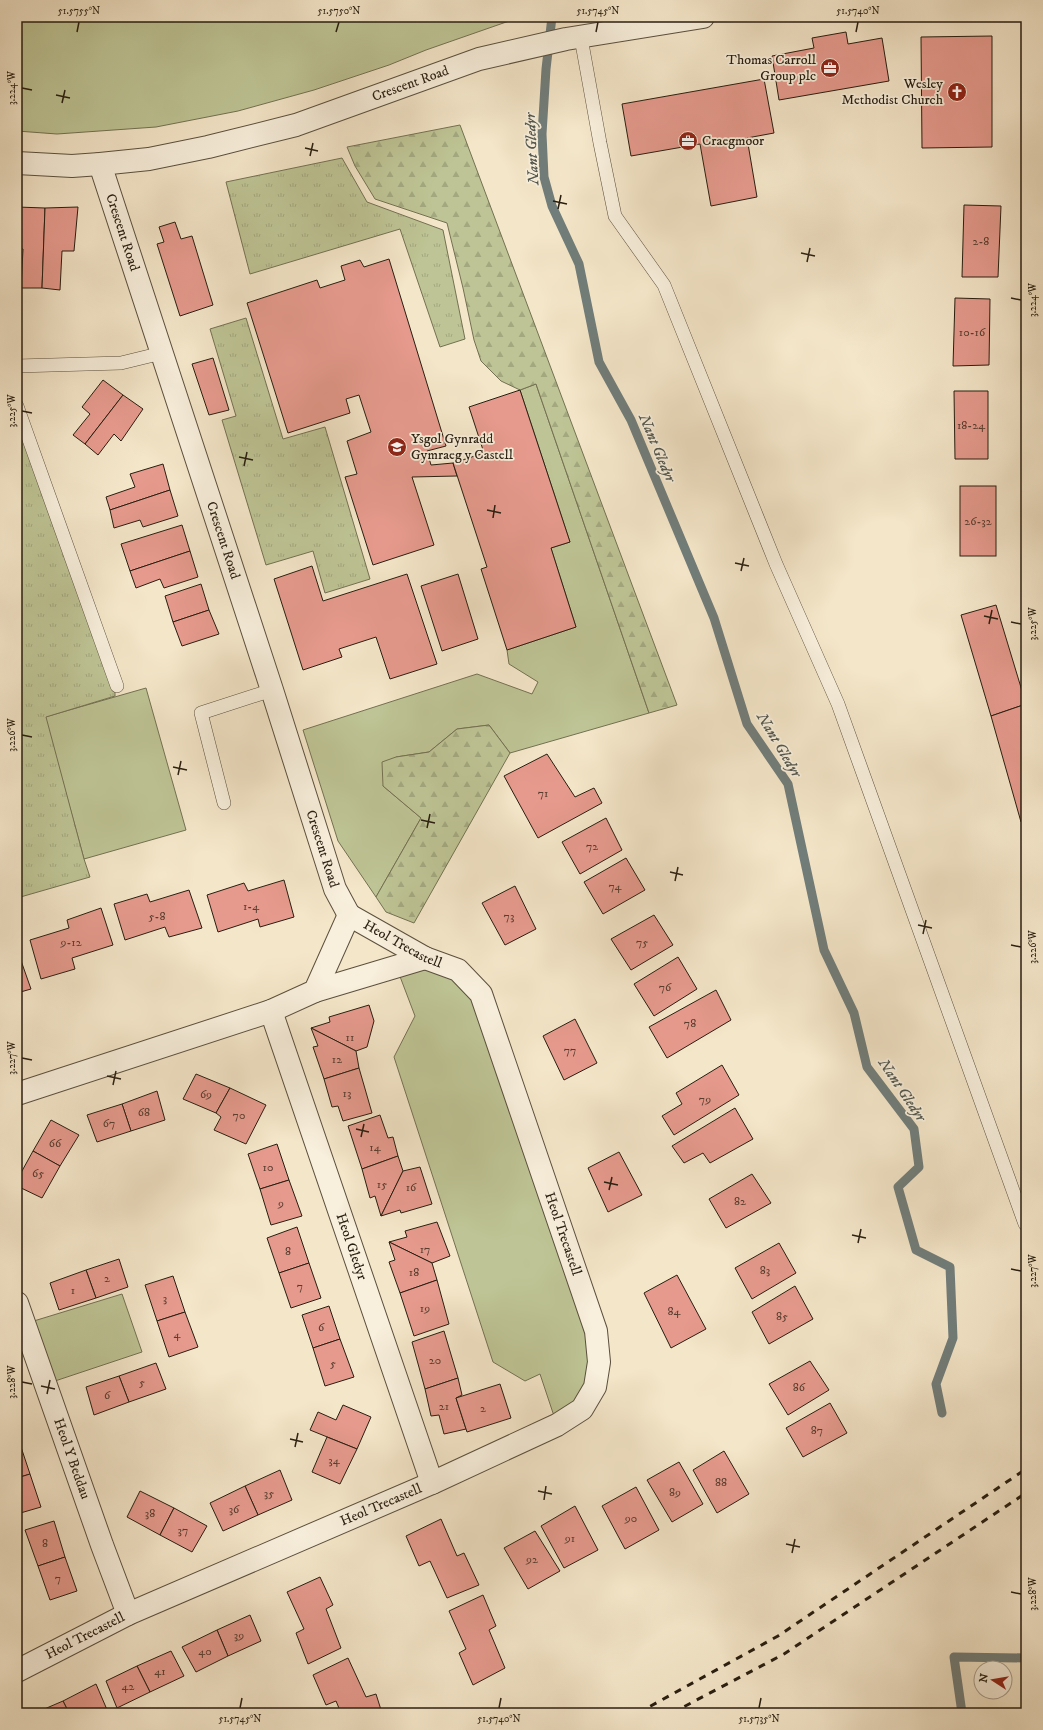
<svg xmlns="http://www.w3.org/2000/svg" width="1043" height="1730" viewBox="0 0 1043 1730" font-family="'IM FELL DW Pica',serif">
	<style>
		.grass { fill: #bec495; stroke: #737152 }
		.forest { fill: url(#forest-firs); stroke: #737152 }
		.park { fill: url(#park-tufts); stroke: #737152 }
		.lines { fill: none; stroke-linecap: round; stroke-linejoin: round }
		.stream { stroke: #717d7a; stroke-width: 9 }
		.building { fill: #e69a8d; stroke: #281e10 }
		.service-casing { stroke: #5b503e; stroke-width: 14 }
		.minor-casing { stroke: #5b503e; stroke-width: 24 }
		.service { stroke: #f8efdc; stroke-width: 13 }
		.minor { stroke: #f8efdc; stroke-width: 22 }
		.rail { stroke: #281e10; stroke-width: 3; stroke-dasharray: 7 7; stroke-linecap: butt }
		.ticks { fill: none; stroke: #281e10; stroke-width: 1.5 }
		.labels { text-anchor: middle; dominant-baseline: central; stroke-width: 3.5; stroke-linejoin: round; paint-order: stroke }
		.number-label { font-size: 12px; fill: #583d2f }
		.poi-label { font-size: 14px; fill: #281e10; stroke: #f8efdc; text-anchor: end }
		.street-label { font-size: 14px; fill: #281e10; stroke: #f8efdc }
		.water-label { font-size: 15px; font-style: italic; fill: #52564e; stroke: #f8efdc }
		.neatline { fill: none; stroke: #281e10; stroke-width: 1.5 }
		.ticks-label { font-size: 10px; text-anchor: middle; fill: #281e10 }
	</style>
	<defs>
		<pattern id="forest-firs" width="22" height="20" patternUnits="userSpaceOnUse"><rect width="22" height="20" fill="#bec495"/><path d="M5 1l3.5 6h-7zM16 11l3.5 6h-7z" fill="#a3a87f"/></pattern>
		<pattern id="park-tufts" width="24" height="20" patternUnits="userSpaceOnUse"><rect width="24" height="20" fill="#bec495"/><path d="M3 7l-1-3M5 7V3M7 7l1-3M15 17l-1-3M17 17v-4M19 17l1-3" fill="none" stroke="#a3a87f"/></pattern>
	</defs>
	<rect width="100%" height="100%" fill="#f4e6c9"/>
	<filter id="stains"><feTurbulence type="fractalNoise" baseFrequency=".005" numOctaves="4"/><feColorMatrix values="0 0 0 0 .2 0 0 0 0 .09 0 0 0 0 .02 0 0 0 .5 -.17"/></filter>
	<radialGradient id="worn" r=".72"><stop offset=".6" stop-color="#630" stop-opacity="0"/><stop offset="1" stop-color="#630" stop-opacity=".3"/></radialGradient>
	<!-- grass -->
	<g class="grass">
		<path d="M17,17H514L512,20L426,50L389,65L314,90L238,111L156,127L57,134L17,131Z"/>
		<path d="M536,384L649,713L510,753L489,725L457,729L429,752L396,757L383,786L421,818L376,897L338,841L303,730L477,674L532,694L538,682L509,664L507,650L576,627L551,548L570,542L520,390Z"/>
		<path d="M146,688L186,830L84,859L45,717Z"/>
		<path d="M425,958L481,994L596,1331L595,1387L557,1425L540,1374L525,1381L493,1362L394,1057L415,1016L396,966Z"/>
		<path d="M122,1294L142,1352L46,1384L24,1324Z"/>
	</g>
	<!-- forest -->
	<g class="forest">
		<path d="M460,125L677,705L649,713L536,384L520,390L501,381L481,361L474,340L463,288L447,223L375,199L355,166L347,147Z"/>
		<path d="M489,725L510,753L414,923L386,912L376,897L421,818L383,786L382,762L396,757L429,752L457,729Z"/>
	</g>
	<!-- park -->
	<g class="park">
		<path d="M342,158L367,202L443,230L465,339L440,347L400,229L250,274L226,182Z"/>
		<path d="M246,318L283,439L325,427L370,579L325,593L313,551L266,565L222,420L236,416L210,329Z"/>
		<path d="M17,406L115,679V696L46,717L84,859L90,877L17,898Z"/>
	</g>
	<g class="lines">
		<!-- stream -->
		<g class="stream">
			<path d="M552,17L546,69L542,134L544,177L552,206L579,264L599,362L631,420L714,618L747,724L788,784L824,950L854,1013L867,1067L914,1129L919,1167L898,1187L916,1250L950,1267L953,1338L936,1384L942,1413"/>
			<path d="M962,1713L954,1657L1026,1658"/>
		</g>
	</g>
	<!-- building -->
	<g class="building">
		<path d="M846,32L848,44L882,38L889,81L779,100L772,56L814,48L812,38Z"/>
		<path d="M992,36V147L922,148L921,37Z"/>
		<path d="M764,79L774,133L747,138L757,197L711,206L700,144L631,156L622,104Z"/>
		<path d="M964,205L1001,206L998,277H962Z"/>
		<path d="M17,207L45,208L42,288H21L23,249L17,248Z"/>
		<path d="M78,207L74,251H62L60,290L42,288L45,208Z"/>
		<path d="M175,222L181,239L192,236L213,305L180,316L157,244L164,242L159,227Z"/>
		<path d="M389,259L446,446L427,451L431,465L453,463L457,476L412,477L434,545L373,565L345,477L357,474L347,441L371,432L359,395L346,399L350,413L288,433L247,303L317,280L320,288L345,280L341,266L360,260L364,267Z"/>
		<path d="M955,298L990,299L989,365L953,366Z"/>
		<path d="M213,358L229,410L209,415L192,364Z"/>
		<path d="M103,380L123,395L85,444L73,435L90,414L82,407Z"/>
		<path d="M520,390L570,542L551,548L576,627L507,650L481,569L487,567L453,463L484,453L469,407Z"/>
		<path d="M954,391H988V459H955Z"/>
		<path d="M123,395L143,409L121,441L114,434L98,455L85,444Z"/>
		<path d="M163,464L170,490L110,510L106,497L135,487L130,474Z"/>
		<rect x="960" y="486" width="36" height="70"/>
		<path d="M170,490L178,516L143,527L140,520L114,528L110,510Z"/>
		<path d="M182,525L190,551L130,571L121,544Z"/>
		<path d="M190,551L198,577L164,588L160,579L136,588L130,571Z"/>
		<path d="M312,566L323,601L407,574L437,664L390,679L376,637L339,649L342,657L303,670L274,579Z"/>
		<path d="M458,574L478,639L442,651L421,586Z"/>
		<path d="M201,584L209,610L173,622L165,596Z"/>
		<path d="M996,605L1026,704L991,716L961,615Z"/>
		<path d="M209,610L219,634L182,646L173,622Z"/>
		<path d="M1026,704V820L1021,822L991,716Z"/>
		<path d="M547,754L575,797L594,788L602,803L538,838L504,776Z"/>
		<path d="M606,818L622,850L580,874L562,842Z"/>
		<path d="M626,858L645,890L603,914L584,882Z"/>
		<path d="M284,880L294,917L260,927L258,919L218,932L207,895L244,883L248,891Z"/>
		<path d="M515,886L536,929L505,945L482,903Z"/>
		<path d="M189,890L202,928L169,937L165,927L125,940L114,904L147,894L150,902Z"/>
		<path d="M101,908L113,945L72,958L75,969L41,979L30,940L69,928L67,920Z"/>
		<path d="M654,915L673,945L631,970L611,939Z"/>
		<path d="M17,955H19L31,989L17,993Z"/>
		<path d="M678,957L697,989L654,1016L634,984Z"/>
		<path d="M716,990L731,1020L667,1058L649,1027Z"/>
		<path d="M369,1005L374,1021L367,1047L356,1051L311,1028L330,1022L329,1017Z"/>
		<path d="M575,1019L597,1063L564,1080L543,1036Z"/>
		<path d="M311,1028L356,1051L359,1068L324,1079L313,1047L318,1046Z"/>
		<path d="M722,1065L739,1095L674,1135L662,1116L682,1104L676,1093Z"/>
		<path d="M359,1068L372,1113L343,1121L338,1106L332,1107L324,1079Z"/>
		<path d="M196,1074L230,1088L216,1113L183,1099Z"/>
		<path d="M230,1088L266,1105L246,1144L214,1130L221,1117L216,1113Z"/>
		<path d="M157,1091L165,1120L131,1131L122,1104Z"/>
		<path d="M122,1104L131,1131L97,1142L87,1115Z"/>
		<path d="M735,1108L753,1139L710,1163L703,1153L684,1163L672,1146Z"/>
		<path d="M380,1115L388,1138L393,1137L398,1156L362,1169L348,1126Z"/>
		<path d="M51,1120L79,1135L60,1166L33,1151Z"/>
		<path d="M277,1144L289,1180L260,1189L248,1154Z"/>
		<path d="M33,1151L60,1166L42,1198L17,1186V1180Z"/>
		<path d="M619,1152L642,1195L608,1212L588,1168Z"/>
		<path d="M398,1156L403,1171L381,1216L375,1196L370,1198L362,1169Z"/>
		<path d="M420,1167L432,1204L401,1213L400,1210L381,1216L403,1171Z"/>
		<path d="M752,1174L771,1203L726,1228L709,1199Z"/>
		<path d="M289,1180L302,1216L271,1225L260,1189Z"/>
		<path d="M437,1222L450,1256L432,1263L389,1242L407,1237L405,1231Z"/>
		<path d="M297,1227L309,1263L279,1273L267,1238Z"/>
		<path d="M389,1242L432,1263L437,1280L400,1293L389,1262L395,1260Z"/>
		<path d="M779,1243L796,1273L752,1299L735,1268Z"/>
		<path d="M119,1259L128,1287L96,1298L86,1270Z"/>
		<path d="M309,1263L321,1298L291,1308L279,1273Z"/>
		<path d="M86,1270L96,1298L59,1310L50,1283Z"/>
		<path d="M677,1275L706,1329L671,1348L644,1293Z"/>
		<path d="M173,1276L185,1312L157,1321L145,1285Z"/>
		<path d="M437,1280L449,1324L414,1336L400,1293Z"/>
		<path d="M795,1286L813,1319L769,1344L752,1312Z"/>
		<path d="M329,1306L340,1339L313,1348L302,1315Z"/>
		<path d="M185,1312L198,1347L169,1357L157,1321Z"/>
		<path d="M444,1331L458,1378L425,1389L412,1342Z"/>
		<path d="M340,1339L354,1377L325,1386L313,1348Z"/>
		<path d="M810,1361L829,1390L788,1415L769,1384Z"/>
		<path d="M156,1363L166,1389L129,1402L119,1376Z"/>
		<path d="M119,1376L129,1402L94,1415L86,1387Z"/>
		<path d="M458,1378L462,1395L456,1398L466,1429L444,1434L439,1415L431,1416L425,1389Z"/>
		<path d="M500,1384L511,1418L467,1432L456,1398Z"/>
		<path d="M830,1403L847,1433L803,1457L786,1428Z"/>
		<path d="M343,1405L371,1417L357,1449L310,1430L318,1412L336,1420Z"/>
		<path d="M17,1435L30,1474L17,1478Z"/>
		<path d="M327,1437L357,1449L340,1484L312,1472Z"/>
		<path d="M724,1451L749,1494L717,1513L693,1470Z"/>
		<path d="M679,1462L703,1504L672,1522L647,1480Z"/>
		<path d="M280,1470L292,1500L258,1515L245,1486Z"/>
		<path d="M30,1474L41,1507L17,1514V1478Z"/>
		<path d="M245,1486L258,1515L223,1531L210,1503Z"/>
		<path d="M636,1487L659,1530L625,1549L602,1506Z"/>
		<path d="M140,1491L174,1508L160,1535L127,1517Z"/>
		<path d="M575,1506L598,1550L564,1568L541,1526Z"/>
		<path d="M174,1508L207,1526L192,1552L160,1535Z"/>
		<path d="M441,1519L457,1556L464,1553L479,1585L447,1598L430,1561L419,1566L406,1536Z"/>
		<path d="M54,1521L65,1557L38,1566L25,1530Z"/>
		<path d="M535,1531L560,1571L528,1589L504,1548Z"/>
		<path d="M65,1557L77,1591L50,1600L38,1566Z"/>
		<path d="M320,1577L333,1605L326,1609L341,1648L308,1664L296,1633L304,1629L287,1592Z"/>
		<path d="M483,1595L496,1626L489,1630L505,1668L473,1685L459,1653L466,1649L449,1611Z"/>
		<path d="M250,1615L261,1641L228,1656L217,1630Z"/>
		<path d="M217,1630L228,1656L196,1672L182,1647Z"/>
		<path d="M171,1651L184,1676L150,1692L137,1666Z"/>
		<path d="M348,1658L366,1697L376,1694L382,1713H341L336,1701L326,1705L313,1675Z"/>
		<path d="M137,1666L150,1692L117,1708L106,1681Z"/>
		<path d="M96,1684L108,1712L105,1713H69L63,1701Z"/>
		<path d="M63,1701L69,1713H35Z"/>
	</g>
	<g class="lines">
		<!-- service casing -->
		<g class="service-casing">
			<g id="service">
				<path d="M581,38L600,143L615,216L664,285L776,564L838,704L1025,1224"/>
				<path d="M17,366L121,363L162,353"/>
				<path d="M17,406L117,686"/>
				<path d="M224,803L201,713L272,690"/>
			</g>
		</g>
		<!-- minor casing -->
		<g class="minor-casing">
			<g id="minor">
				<path id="s1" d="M17,163L72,166L100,164L149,159L208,147L296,125L479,59L566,39L703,17"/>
				<path id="s2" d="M100,164L272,690L335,889L349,915"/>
				<path d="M315,991L425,958"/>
				<path id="s3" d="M271,1011L432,1483"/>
				<path id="s4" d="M17,1094L271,1011L315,991L349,915L425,958L458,970L481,994L596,1331L599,1362L595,1387L582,1409L557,1425L432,1483L128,1614L17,1671"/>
				<path id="s5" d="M17,1303L102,1545L128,1614"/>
			</g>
		</g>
		<!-- service -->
		<use href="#service" class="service"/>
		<!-- minor -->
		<use href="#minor" class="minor"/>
		<!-- rail -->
		<g class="rail">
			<path d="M638,1713L778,1636L1026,1469"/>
			<path d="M672,1713L784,1654L1026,1493"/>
		</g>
	</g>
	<!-- ticks -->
	<path class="ticks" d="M77,32L79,22M336,32L339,22M596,32L598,22M856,32L858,22M22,88L32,90M56,95L70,98M62,103L65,90M305,148L318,151M310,156L313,143M553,201L567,204M558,209L561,195M801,253L815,256M807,262L810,248M1011,298L1021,300M22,411L32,413M239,457L253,460M244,466L247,452M487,510L501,513M493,518L495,505M735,563L749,566M741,571L744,558M984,616L998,619M1011,622L1021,624M989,624L992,610M22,735L32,737M173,767L187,770M178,775L181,761M421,820L435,823M427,828L430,814M670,872L683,875M675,881L678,867M918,925L932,928M923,934L926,920M1011,945L1021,947M22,1058L32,1060M107,1076L121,1079M113,1085L116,1071M356,1129L369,1132M361,1137L364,1124M604,1182L618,1185M609,1190L612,1177M852,1235L866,1238M858,1243L861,1229M1011,1269L1021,1271M22,1382L32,1384M41,1386L55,1389M47,1394L50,1380M290,1439L303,1442M295,1447L298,1433M538,1491L552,1494M544,1500L546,1486M786,1544L800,1547M792,1553L795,1539M1011,1592L1021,1594M240,1708L242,1698M499,1708L501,1698M759,1708L761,1698"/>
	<!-- icons -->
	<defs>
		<g id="office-disc" transform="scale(1)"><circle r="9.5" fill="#8f2418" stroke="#f8efdc"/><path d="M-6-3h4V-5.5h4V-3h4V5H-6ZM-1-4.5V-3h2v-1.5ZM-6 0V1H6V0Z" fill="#fff"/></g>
		<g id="church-disc" transform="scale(1)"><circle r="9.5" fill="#8f2418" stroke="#f8efdc"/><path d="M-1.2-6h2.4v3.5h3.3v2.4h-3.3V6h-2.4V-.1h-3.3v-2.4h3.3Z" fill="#fff"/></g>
		<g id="school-disc" transform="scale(1)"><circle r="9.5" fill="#8f2418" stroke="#f8efdc"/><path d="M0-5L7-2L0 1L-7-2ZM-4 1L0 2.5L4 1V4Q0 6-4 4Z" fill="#fff"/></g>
	</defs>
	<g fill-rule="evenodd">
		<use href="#office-disc" x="830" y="68"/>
		<use href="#church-disc" x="957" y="92"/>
		<use href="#office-disc" x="688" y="141"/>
		<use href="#school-disc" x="397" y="447"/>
	</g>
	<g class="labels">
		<!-- number labels -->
		<g class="number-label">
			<text x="981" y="241">2-8</text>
			<text x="972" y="332">10-16</text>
			<text x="971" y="425">18-24</text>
			<text x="978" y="521">26-32</text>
			<text x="543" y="793">71</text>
			<text x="592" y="846">72</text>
			<text x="615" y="886">74</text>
			<text x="251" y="906">1-4</text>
			<text x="157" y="916">5-8</text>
			<text x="509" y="916">73</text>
			<text x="71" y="942">9-12</text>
			<text x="642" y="942">75</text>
			<text x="665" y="987">76</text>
			<text x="690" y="1023">78</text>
			<text x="350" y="1037">11</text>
			<text x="570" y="1050">77</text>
			<text x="337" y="1059">12</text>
			<text x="347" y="1093">13</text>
			<text x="206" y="1094">69</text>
			<text x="705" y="1099">79</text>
			<text x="144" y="1112">68</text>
			<text x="239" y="1115">70</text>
			<text x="109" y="1123">67</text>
			<text x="55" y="1143">66</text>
			<text x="375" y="1147">14</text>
			<text x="268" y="1167">10</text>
			<text x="38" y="1173">65</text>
			<text x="382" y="1184">15</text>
			<text x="411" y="1187">16</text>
			<text x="740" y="1201">82</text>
			<text x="281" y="1203">9</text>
			<text x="425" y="1249">17</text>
			<text x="288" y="1251">8</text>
			<text x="765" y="1270">83</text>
			<text x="414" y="1272">18</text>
			<text x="107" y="1278">2</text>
			<text x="300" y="1286">7</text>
			<text x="73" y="1290">1</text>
			<text x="165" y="1298">3</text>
			<text x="425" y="1308">19</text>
			<text x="674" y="1311">84</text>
			<text x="782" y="1316">85</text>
			<text x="321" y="1327">6</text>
			<text x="177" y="1334">4</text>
			<text x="435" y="1360">20</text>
			<text x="333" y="1363">5</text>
			<text x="142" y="1382">5</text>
			<text x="799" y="1387">86</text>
			<text x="107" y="1395">6</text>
			<text x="444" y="1406">21</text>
			<text x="483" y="1408">2</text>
			<text x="817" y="1430">87</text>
			<text x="334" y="1460">34</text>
			<text x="721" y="1482">88</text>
			<text x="675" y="1492">89</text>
			<text x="269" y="1493">35</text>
			<text x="234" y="1509">36</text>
			<text x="150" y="1513">38</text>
			<text x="631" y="1518">90</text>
			<text x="183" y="1530">37</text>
			<text x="570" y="1538">91</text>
			<text x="45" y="1543">8</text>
			<text x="532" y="1559">92</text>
			<text x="58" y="1578">7</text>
			<text x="239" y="1635">39</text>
			<text x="205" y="1651">40</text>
			<text x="160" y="1671">41</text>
			<text x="128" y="1686">42</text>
		</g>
		<!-- poi labels -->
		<g class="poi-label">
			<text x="816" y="60">Thomas Carroll<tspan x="816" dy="16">Group plc</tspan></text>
			<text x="943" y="84">Wesley<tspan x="943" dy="16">Methodist Church</tspan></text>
			<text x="702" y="141" text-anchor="start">Craegmoor</text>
			<text x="411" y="439" text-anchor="start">Ysgol Gynradd<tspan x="411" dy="16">Gymraeg y Castell</tspan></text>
		</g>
		<!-- street labels -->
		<g class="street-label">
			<text stroke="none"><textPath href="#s1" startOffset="405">Crescent Road</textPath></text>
			<text stroke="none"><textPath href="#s2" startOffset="72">Crescent Road</textPath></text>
			<text stroke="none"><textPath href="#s2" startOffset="396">Crescent Road</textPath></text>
			<text stroke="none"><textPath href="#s2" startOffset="720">Crescent Road</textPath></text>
			<text stroke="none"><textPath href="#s4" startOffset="460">Heol Trecastell</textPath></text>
			<text stroke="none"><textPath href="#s4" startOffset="808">Heol Trecastell</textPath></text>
			<text stroke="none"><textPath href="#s3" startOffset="249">Heol Gledyr</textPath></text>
			<text stroke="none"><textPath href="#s5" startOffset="165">Heol Y Beddau</textPath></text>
			<text transform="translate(381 1505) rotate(-23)">Heol Trecastell</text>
			<text transform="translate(85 1636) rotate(-27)">Heol Trecastell</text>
		</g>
		<!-- water labels -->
		<g class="water-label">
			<text transform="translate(532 149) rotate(-93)">Nant Gledyr</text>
			<text transform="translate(657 448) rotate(67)">Nant Gledyr</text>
			<text transform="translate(779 745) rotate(59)">Nant Gledyr</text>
			<text transform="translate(902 1090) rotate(56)">Nant Gledyr</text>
		</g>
	</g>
	<!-- margin -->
	<rect width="1043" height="1730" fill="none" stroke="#f4e6c9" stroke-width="44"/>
	<!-- north arrow -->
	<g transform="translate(993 1680) rotate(282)"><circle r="19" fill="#f8efdc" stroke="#a59b8a"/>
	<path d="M0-3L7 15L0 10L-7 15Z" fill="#8f2418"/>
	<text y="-6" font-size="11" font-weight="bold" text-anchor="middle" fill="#281e10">N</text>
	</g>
	<rect x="22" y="22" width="999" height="1686" class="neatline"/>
	<g class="ticks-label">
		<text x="79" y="14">51.5755°N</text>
		<text x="339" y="14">51.5750°N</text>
		<text x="598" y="14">51.5745°N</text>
		<text x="858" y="14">51.5740°N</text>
		<text transform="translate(11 88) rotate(-90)" y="4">3.224°W</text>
		<text transform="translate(1032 300) rotate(-90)" y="4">3.224°W</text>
		<text transform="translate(11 411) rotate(-90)" y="4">3.225°W</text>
		<text transform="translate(1032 624) rotate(-90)" y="4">3.225°W</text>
		<text transform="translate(11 735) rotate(-90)" y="4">3.226°W</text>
		<text transform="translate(1032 947) rotate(-90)" y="4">3.226°W</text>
		<text transform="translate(11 1058) rotate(-90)" y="4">3.227°W</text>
		<text transform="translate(1032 1271) rotate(-90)" y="4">3.227°W</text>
		<text transform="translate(11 1382) rotate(-90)" y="4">3.228°W</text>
		<text transform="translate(1032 1594) rotate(-90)" y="4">3.228°W</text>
		<text x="240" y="1722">51.5745°N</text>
		<text x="499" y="1722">51.5740°N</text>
		<text x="759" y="1722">51.5735°N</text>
	</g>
	<rect width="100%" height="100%" filter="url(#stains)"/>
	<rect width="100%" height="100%" fill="url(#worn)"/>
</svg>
